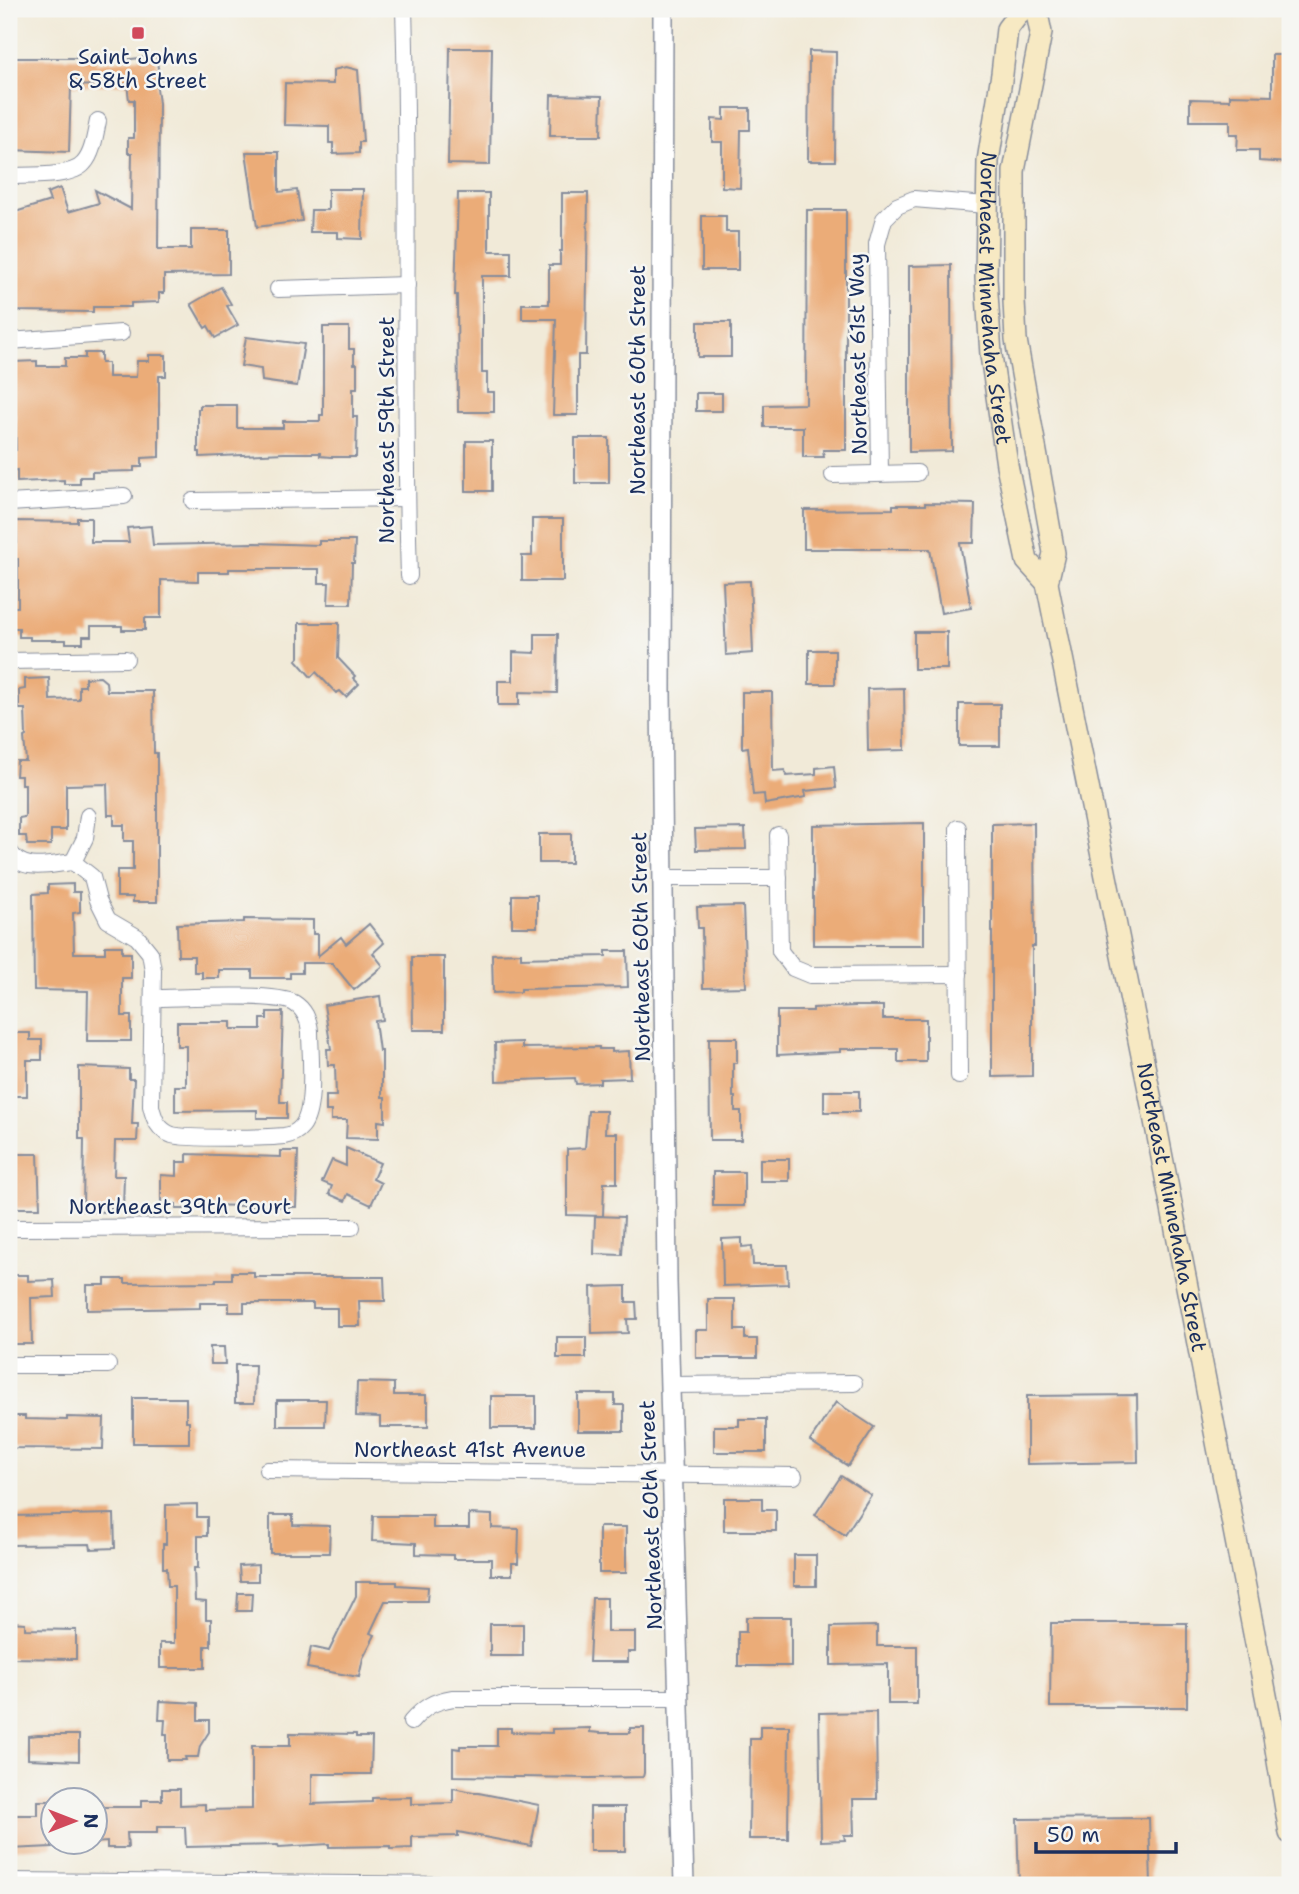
<svg xmlns="http://www.w3.org/2000/svg" width="1299" height="1894" viewBox="0 0 1299 1894" font-family="'Shantell Sans',sans-serif">
	<style>
		.building { fill: #ebac78 }
		.lines { fill: none; stroke-linecap: round; stroke-linejoin: round }
		.minor-casing { stroke: #868c9b; stroke-width: 18 }
		.tertiary-casing { stroke: #868c9b; stroke-width: 22 }
		.secondary-casing { stroke: #868c9b; stroke-width: 24 }
		.minor { stroke: #fff; stroke-width: 16 }
		.tertiary { stroke: #fff; stroke-width: 19 }
		.secondary { stroke: #f7e9c3; stroke-width: 21 }
		.poi-dot { fill: #d1495b; stroke: #f6f6f2; stroke-width: 2.5 }
		.labels { text-anchor: middle; dominant-baseline: central; stroke-width: 5; stroke-linejoin: round; paint-order: stroke }
		.poi-label { font-size: 21px; fill: #1b2f5e; stroke: #f6f6f2 }
		.street-label { font-size: 21px; fill: #1b2f5e; stroke: #f6f6f2 }
	</style>
	<rect width="100%" height="100%" fill="#f6f6f2"/>
	<filter id="ink" filterUnits="userSpaceOnUse"><feTurbulence type="fractalNoise" baseFrequency=".0143" numOctaves="2"/><feDisplacementMap in="SourceGraphic" scale="14" xChannelSelector="R" yChannelSelector="G"/><feConvolveMatrix kernelMatrix="1 2 1 2 8 2 1 2 1" color-interpolation-filters="sRGB"/></filter>
	<filter id="wash" filterUnits="userSpaceOnUse"><feTurbulence type="fractalNoise" baseFrequency=".00686" numOctaves="4" result="noise"/><feDisplacementMap in="SourceGraphic" scale="28" xChannelSelector="R" yChannelSelector="G"/><feGaussianBlur stdDeviation="1.57" result="paint"/><feColorMatrix in="noise" values="0 0 0 0 0 0 0 0 0 0 0 0 0 0 0 0 0 1.4 0 .05"/><feComposite in="paint" operator="in"/></filter>
	<g filter="url(#wash)">
		<rect width="100%" height="100%" fill="#f1ead8"/>
		<g id="blocks">
			<!-- building -->
			<g class="building">
				<path d="M450,48H492L490,165L448,164Z"/>
				<path d="M809,51L836,52L835,161H808Z"/>
				<path d="M1272,55H1290V163L1259,161V150H1237L1238,134H1230V121H1190V99L1230,100V95L1272,96Z"/>
				<path d="M156,56L160,80L156,81L159,103L158,249H191V230H229V274L164,275V293H159V302L131,303V307H93V312L17,311L16,306H9V289H17L16,253L9,255V214L50,201L47,193L60,188L68,212L99,203L95,190L131,209L132,153H128V138H134V100H129L127,84L71,86L69,152L9,150V58H97V63Z"/>
				<path d="M346,67L358,70L363,142H359V153L333,154V143H329V126L284,125L285,83L333,84V70Z"/>
				<path d="M551,95L602,96L601,136H550Z"/>
				<path d="M724,108H750V130H741L740,188L722,187V142H712V119L724,120Z"/>
				<path d="M246,152H279V192L297,190L302,221L257,227Z"/>
				<path d="M328,189H363L362,239L338,238V232H310L311,210H328Z"/>
				<path d="M458,193H489V251H511V276H482V373H487V392H494V412H458L457,295H455Z"/>
				<path d="M562,193H588L586,355H578V415H553L556,319H522V304H549V265H560V251H562Z"/>
				<path d="M807,210H846V450H823L824,457H803V427H764V405L806,404Z"/>
				<path d="M702,216H726V232H738V270H702Z"/>
				<path d="M951,265L952,451L909,452V266Z"/>
				<path d="M221,287L231,304L227,306L238,325L215,338L208,326L205,328L191,304Z"/>
				<rect x="698" y="322" width="33" height="35"/>
				<path d="M323,327H349V349H354V364H357V388H353V417H357L356,457H331L320,456V453H284L200,457V452H198V409H200V405H237V428H283V421H320V415H323Z"/>
				<path d="M246,337L304,344L297,386L262,381L261,369L241,366Z"/>
				<path d="M85,353H101V363H108V377H136L137,361H149V355H166V376H159V457L142,458V467H134V471L92,472V477H80V484H64V480L17,482V470L10,471L9,450H16L15,413H11L9,389V372H13V362L37,361V366H65V358H85Z"/>
				<rect x="696" y="393" width="26" height="18"/>
				<rect x="575" y="438" width="34" height="45"/>
				<rect x="466" y="441" width="26" height="50"/>
				<path d="M925,503L975,504L974,543H960L971,608L941,613L930,549H804V510L893,509V505H925Z"/>
				<path d="M77,518H91V542H129L127,528L151,526L153,545L255,543L319,545V541H355L354,563H352L351,604H328L329,583H319V569H229V572H198V581L161,580V618H145V630H122V626H91V636H83V643H66V640H30V637H19V628H13L12,607H18V559H12V543H17L16,521L77,522Z"/>
				<path d="M532,519H563V581H522V556H532Z"/>
				<path d="M750,581L753,653L726,655L723,582Z"/>
				<path d="M299,623H339L338,658L355,676L353,678L359,684L346,697L340,691L336,693L316,672L311,677L296,660L299,657Z"/>
				<rect x="914" y="632" width="33" height="37"/>
				<path d="M535,634H558L557,693L519,692V705H498V681H513V652L535,653Z"/>
				<rect x="809" y="650" width="26" height="34"/>
				<path d="M100,677L106,682L107,691H153L154,753H157V902H133V897H117V870H133V841H124V825H114V815H108L107,784L66,785V830H51V845H27L26,836H19V818L25,817V784H21V776H16L17,761H26L24,737L26,736L25,709H19V690L25,689V679L49,678L50,700L79,699V686H85V678Z"/>
				<path d="M904,688L905,750L868,751L867,689Z"/>
				<path d="M742,692H772L773,771L785,770L786,776L816,774V768L834,766L836,788L805,791L806,797L765,804L764,794L753,795L748,747L742,748Z"/>
				<rect x="959" y="704" width="41" height="42"/>
				<path d="M924,823V945H813V825Z"/>
				<path d="M1034,823L1035,946H1032V1076L992,1077V824Z"/>
				<path d="M745,828L746,849L696,850L695,829Z"/>
				<rect x="539" y="834" width="32" height="29"/>
				<path d="M73,884V892H80V912L73,913L74,953H105V946H122V953H131V978H122V1016H131V1041H87L88,991L34,990L33,894L48,893V885Z"/>
				<rect x="512" y="895" width="25" height="32"/>
				<path d="M743,906L746,987L703,988L702,928H698L697,907Z"/>
				<path d="M244,919L313,920V934H318V956L341,937L346,944L369,924L384,943L373,953L383,966L354,990L332,963H302V973H290V978H252V970H219V978H202V972H194V956H178L177,924L244,922Z"/>
				<path d="M606,951H627L628,987L521,989V992L493,993L492,954L521,953V958L560,957L606,956Z"/>
				<path d="M412,957H444V1030H413Z"/>
				<path d="M380,996L383,1020L375,1021L379,1051H382V1097H385V1122L378,1121V1139L346,1138L347,1120H331V1111H326V1096H336L335,1065H328L327,1049H331L324,1005Z"/>
				<path d="M855,1006H883V1019H926V1062H898V1049H840V1052L777,1055V1011H813V1008Z"/>
				<path d="M267,1012H283L280,1102H287V1118H257V1110L175,1111V1086H186V1046H177V1022H231V1029H261V1019H267Z"/>
				<path d="M9,1033H30V1040H42V1060H27V1096H9Z"/>
				<path d="M709,1038H737V1063H733V1097H735V1111H741V1140H710Z"/>
				<path d="M522,1042V1048L599,1047V1049H612V1052L629,1051L630,1078L600,1079V1083L576,1084L575,1078L496,1081L495,1043Z"/>
				<path d="M79,1067L129,1069V1079H134L132,1124H138L137,1141H115L114,1176H124L123,1208H107V1212L83,1211L84,1139H79Z"/>
				<rect x="824" y="1091" width="35" height="21"/>
				<path d="M588,1111H606L605,1133H617V1183H604L603,1216L567,1215V1149L585,1148Z"/>
				<path d="M346,1148L380,1163L373,1179L381,1183L371,1205L348,1194L345,1201L329,1194L332,1186L322,1182L332,1160L346,1166Z"/>
				<path d="M281,1151H298L296,1207L201,1205V1209H176V1204H161V1175L177,1176V1162H187V1154L281,1157Z"/>
				<path d="M9,1154H38L40,1208H9Z"/>
				<rect x="760" y="1159" width="29" height="22"/>
				<rect x="713" y="1172" width="31" height="34"/>
				<path d="M595,1216L624,1217L622,1255L594,1254Z"/>
				<path d="M742,1238V1247L752,1246L753,1265H787L788,1284L723,1286L722,1239Z"/>
				<path d="M232,1272H254V1277H384L385,1301H359L360,1326H337V1308H313V1303H244V1312H229V1303H200V1308L87,1310V1285H105V1279H125V1283L216,1282V1279H232Z"/>
				<path d="M9,1275H28V1281L54,1280L55,1297L31,1298L32,1344H9Z"/>
				<path d="M626,1286V1302H636L637,1319H627L628,1333L592,1334L591,1287Z"/>
				<path d="M708,1299H735V1330H745V1339H757V1358H696V1330H708Z"/>
				<rect x="557" y="1337" width="29" height="21"/>
				<path d="M210,1347H224L225,1364H211Z"/>
				<path d="M235,1365H255L254,1403H235Z"/>
				<path d="M357,1382L394,1383V1395H426V1402H428V1427H380V1417L356,1416Z"/>
				<path d="M578,1394H615V1405H624V1431H578Z"/>
				<path d="M1137,1395L1138,1462L1027,1464V1396Z"/>
				<rect x="491" y="1396" width="45" height="32"/>
				<path d="M133,1398H186V1421H189V1443H133Z"/>
				<path d="M277,1400H326L325,1426H277Z"/>
				<path d="M836,1402L874,1427L848,1466L810,1441Z"/>
				<path d="M9,1416H25V1419L67,1420V1417L104,1418L103,1449L9,1448Z"/>
				<path d="M739,1419H766V1452H714V1426H739Z"/>
				<path d="M841,1476L871,1495L845,1535L815,1515Z"/>
				<path d="M724,1498H762V1510H776V1531H724Z"/>
				<path d="M197,1504V1517H207V1536H198V1568H194L195,1601L206,1602V1619H211V1646H205V1668H160V1643H174V1586H168L167,1568H163V1544H166V1505Z"/>
				<path d="M114,1514L115,1548L91,1549L90,1544L9,1545V1516Z"/>
				<path d="M469,1514L492,1515V1528L519,1529L518,1563H512V1575H491V1559H453V1555L416,1554V1543L372,1541L373,1516H433V1528H469Z"/>
				<path d="M270,1515H293V1525L330,1526L329,1553H270Z"/>
				<rect x="599" y="1527" width="27" height="46"/>
				<rect x="794" y="1555" width="22" height="31"/>
				<path d="M258,1565V1581H240L239,1566Z"/>
				<path d="M356,1582H397V1585L428,1587L427,1601H385L370,1633L375,1635L363,1658L359,1677L307,1668L311,1647L329,1651L356,1596Z"/>
				<path d="M238,1593H252L251,1611H237Z"/>
				<path d="M592,1598H607V1632H635V1652H628V1662H589Z"/>
				<path d="M746,1617H791V1666H738V1632H746Z"/>
				<path d="M9,1622L25,1623V1629L76,1630V1659L9,1658Z"/>
				<path d="M1051,1623H1187V1707H1050Z"/>
				<rect x="490" y="1624" width="33" height="32"/>
				<path d="M877,1626V1646H917V1704H888V1664L831,1665V1627Z"/>
				<path d="M160,1701L198,1703V1720H209V1732L200,1746L198,1757H185L186,1760H167V1734H164L165,1720H159Z"/>
				<path d="M876,1712L877,1799H853L854,1835H844L845,1840L821,1841L819,1713Z"/>
				<path d="M760,1726H789L788,1839H749L750,1739H760Z"/>
				<path d="M497,1728H511V1732L552,1733V1729L590,1728V1732L601,1733H630V1728H644V1773L643,1777L590,1778L453,1776V1748L460,1749V1746H497Z"/>
				<path d="M290,1733L356,1734V1737H372L371,1774H312V1804L372,1802V1798L411,1797V1804L453,1803V1788L539,1805L531,1846L458,1832V1836L412,1837V1848L390,1849V1846L329,1847V1844L279,1847L278,1845L186,1847L185,1827H157V1833H127L128,1848H107V1842L94,1843V1807H142V1800H162V1789H180V1805L205,1804V1810L252,1809V1746H290Z"/>
				<path d="M38,1735H79V1761L28,1759V1736Z"/>
				<path d="M38,1801H52V1847L10,1849L9,1815H38Z"/>
				<rect x="590" y="1807" width="35" height="44"/>
				<path d="M1149,1818L1151,1885H1019L1017,1819Z"/>
			</g>
		</g>
	</g>
	<g filter="url(#ink)">
		<use href="#blocks" fill-opacity="0" stroke="#868c9b" stroke-width="2"/>
		<g class="lines">
			<!-- minor casing -->
			<g class="minor-casing">
				<g id="minor">
					<path d="M404,9C410,198 403,387 409,576"/>
					<path d="M9,176C28,175 72,178 84,163C93,153 95,135 98,121"/>
					<path d="M278,289L407,285"/>
					<path d="M9,341L121,333"/>
					<path d="M880,473L877,244L884,219L897,206L914,199L986,205"/>
					<path d="M833,475L917,473"/>
					<path d="M193,501L407,498"/>
					<path d="M9,503L124,496"/>
					<path d="M9,661L126,659"/>
					<path d="M958,828L959,1076"/>
					<path d="M778,835L780,951L793,968L810,975L959,974"/>
					<path d="M9,851C23,874 51,864 73,862L92,877L98,900L108,920L137,937L150,953L153,970L151,1106C154,1119 158,1130 172,1135C185,1139 267,1138 284,1136C291,1135 298,1131 302,1126C316,1109 310,1053 310,1031C309,1020 304,1009 294,1003C275,992 181,998 153,998"/>
					<path d="M73,862L85,838L88,816"/>
					<path d="M663,878H779"/>
					<path d="M9,1228L352,1227"/>
					<path d="M9,1365H108"/>
					<path d="M670,1385L854,1383"/>
					<path d="M267,1470L794,1476"/>
					<path d="M411,1722C424,1707 434,1701 453,1698H679"/>
					<path d="M9,1881L464,1885"/>
				</g>
			</g>
			<!-- tertiary casing -->
			<g class="tertiary-casing">
				<path id="tertiary" d="M663,9L661,692L667,1282L684,1885"/>
			</g>
			<!-- secondary casing -->
			<g class="secondary-casing">
				<g id="secondary">
					<path id="s1" d="M1022,9L1007,29L1002,74L988,161L986,278L991,355L1007,465L1027,561L1047,583"/>
					<path id="s2" d="M1036,9L1041,33L1014,171V301L1016,340L1054,553L1047,583L1149,1090L1274,1737L1290,1833"/>
				</g>
			</g>
			<!-- minor -->
			<use href="#minor" class="minor"/>
			<!-- tertiary -->
			<use href="#tertiary" class="tertiary"/>
			<!-- secondary -->
			<use href="#secondary" class="secondary"/>
		</g>
	</g>
	<!-- markers -->
	<rect class="poi-dot" x="131" y="26" width="14" height="14" rx="3.5"/>
	<g class="labels">
		<!-- poi labels -->
		<g class="poi-label">
			<text x="138" y="57">Saint Johns<tspan x="138" dy="24">&amp; 58th Street</tspan></text>
		</g>
		<!-- street labels -->
		<g class="street-label">
			<text stroke="none"><textPath href="#s1" startOffset="296">Northeast Minnehaha Street</textPath></text>
			<text transform="translate(858 354) rotate(-91)">Northeast 61st Way</text>
			<text transform="translate(638 380) rotate(-90)">Northeast 60th Street</text>
			<text transform="translate(387 430) rotate(-90)">Northeast 59th Street</text>
			<text transform="translate(641 947) rotate(-91)">Northeast 60th Street</text>
			<text x="180" y="1207">Northeast 39th Court</text>
			<text stroke="none"><textPath href="#s2" startOffset="1218">Northeast Minnehaha Street</textPath></text>
			<text x="470" y="1450">Northeast 41st Avenue</text>
			<text transform="translate(651 1515) rotate(-92)">Northeast 60th Street</text>
		</g>
	</g>
	<!-- margin -->
	<rect width="1299" height="1894" fill="none" stroke="#f6f6f2" stroke-width="35"/>
	<!-- north arrow -->
	<g transform="translate(74 1821) rotate(90)"><circle r="33" fill="#f6f6f2" stroke="#9ea6b7" stroke-width="2"/>
	<path d="M0-5L12 26L0 18L-12 26Z" fill="#d1495b"/>
	<text y="-10" font-size="19" font-weight="bold" text-anchor="middle" fill="#1b2f5e">N</text>
	</g>
	<!-- scale -->
	<path d="M1036 1842v10h140v-10" fill="none" stroke="#1b2f5e" stroke-width="3.5"/>
	<text x="1047" y="1842" font-size="21" fill="#1b2f5e" stroke="#f6f6f2" stroke-width="5" paint-order="stroke">50 m</text>
</svg>
